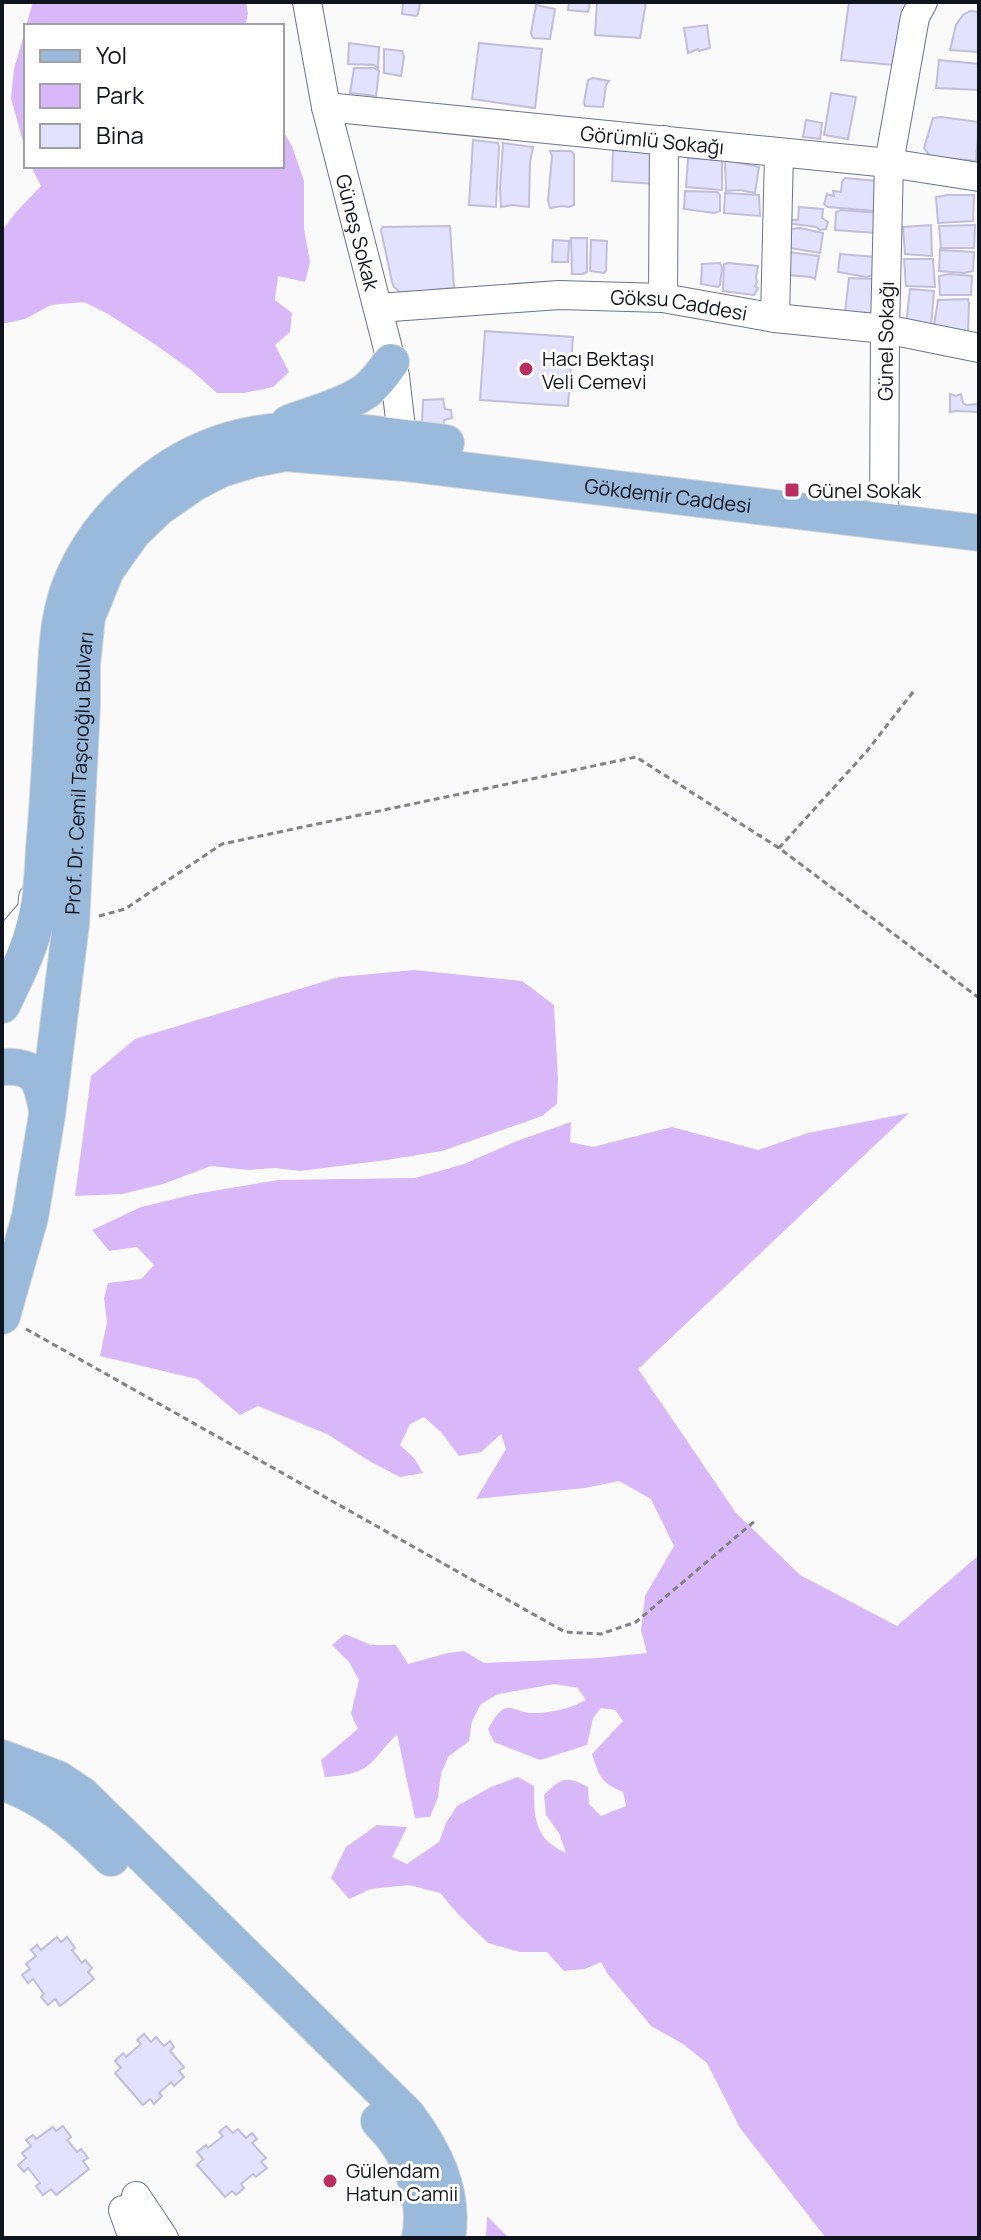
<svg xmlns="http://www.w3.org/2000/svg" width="981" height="2240" viewBox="0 0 981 2240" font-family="Manrope,sans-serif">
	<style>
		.green { fill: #d9b8f9 }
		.building { fill: #e2e1fe; stroke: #c0bedb; stroke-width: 2 }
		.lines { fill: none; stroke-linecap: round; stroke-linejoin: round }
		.minor-casing { stroke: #6b748d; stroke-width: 30 }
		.major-casing { stroke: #d4d5d6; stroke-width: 38 }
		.path { stroke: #808288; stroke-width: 3; stroke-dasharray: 6 4; stroke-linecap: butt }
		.minor { stroke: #fff; stroke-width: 28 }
		.major { stroke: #99badb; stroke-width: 36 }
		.poi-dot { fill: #bc2e60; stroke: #fff; stroke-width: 3 }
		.labels { text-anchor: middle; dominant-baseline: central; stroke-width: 6; stroke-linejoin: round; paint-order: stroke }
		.street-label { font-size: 20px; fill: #10141e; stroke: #fff }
		.poi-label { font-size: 20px; fill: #10141e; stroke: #fff; text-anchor: start }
	</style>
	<rect width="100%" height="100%" fill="#fafafa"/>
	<!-- green -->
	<g class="green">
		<path d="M33,2H246L248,14L245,26H26Z"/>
		<path d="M26,28V153L11,98L14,69Z"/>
		<path d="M282,129L292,146L304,181V229L310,262L305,282L278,276L275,300L292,313L290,332L275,345L289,372L273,387L244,393H217L191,370L156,345L108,314L84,302L51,305L25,319L2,324V231L16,212L41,186L31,166H282Z"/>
		<path d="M414,970L522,981L554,1005L558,1079L557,1104L542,1116L442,1151L387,1160L300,1171L275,1168L249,1170L211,1166L163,1184L122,1194L75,1196L91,1076L135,1039L339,977Z"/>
		<path d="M909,1113L638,1369L736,1513L800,1575L897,1626L979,1555V2238H826L740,2128L707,2063L683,2044L651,2026L607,1973L601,1962L585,1969L564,1971L547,1952H520L488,1943L458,1914L440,1893L409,1885L371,1889L349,1899L331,1878L346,1847L377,1825L407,1827L392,1857L407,1864L439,1842L446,1823L457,1806L491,1787L518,1777L534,1786C534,1817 534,1839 566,1853L559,1833L546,1815L544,1795C562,1777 566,1776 588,1787L589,1804L601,1816L626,1806L623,1792C601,1783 599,1776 592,1754L623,1721L615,1710L601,1708L593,1718L587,1745L540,1760L494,1742L488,1729C509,1693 508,1714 536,1713C551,1713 572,1708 586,1700L578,1688L555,1684L498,1694L481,1704L472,1721L469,1741L448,1757L441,1774L438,1797L430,1817L415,1818L397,1734C368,1764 372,1774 325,1777L321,1760L358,1729L351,1714L359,1680L349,1662L332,1645L345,1634L371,1645H396L408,1664L448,1653L464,1651L484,1663L598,1658L647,1653L641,1630L645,1596L674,1546L651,1499L619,1481L585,1488L476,1499L506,1449L501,1434L481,1452L459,1456L442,1433L424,1417L410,1424L400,1445L414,1458L423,1473L400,1477L371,1462L327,1434L258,1406L240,1415L197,1379L100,1356L107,1322L104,1298L108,1283L141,1279L154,1265L137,1247L109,1251L92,1230L141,1207L195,1194L278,1180L415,1178L464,1164L517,1141L571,1122L570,1142L593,1147L672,1127L758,1150L808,1133Z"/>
		<path d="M487,2216L509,2238H486Z"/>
	</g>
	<!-- building -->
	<g class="building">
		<path d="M403,2H420L418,14L416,16L402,14Z"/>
		<path d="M569,2H590L588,12L568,10Z"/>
		<path d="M597,2H646L640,38L595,35Z"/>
		<path d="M849,2H910L893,65L841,60Z"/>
		<path d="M536,5L555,9L550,39L533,38L531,33Z"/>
		<path d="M970,11L979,12V52L950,50L956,25L963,15Z"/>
		<path d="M707,25L710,48L699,51L698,49L688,53L684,28Z"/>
		<path d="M349,43L379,47L378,68L374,65L348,64Z"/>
		<path d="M479,43L542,49L535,108L472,99Z"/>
		<path d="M384,49L402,51L404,57L401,76L384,73Z"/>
		<path d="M939,60L979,64V90L936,88Z"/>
		<path d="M354,68H374L379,71L376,96L350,93Z"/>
		<path d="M593,78L609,81L606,85L603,107L585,106L584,102L588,80Z"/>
		<path d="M831,93L856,97L848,139L824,135Z"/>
		<path d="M941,117L979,122L976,161L930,156L924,148L933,118Z"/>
		<path d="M806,120L822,123L820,139L803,137Z"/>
		<path d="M473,140L498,143L499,146L496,207L469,205Z"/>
		<path d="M503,143L533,147L530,162L529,207L512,205L501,207L500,188Z"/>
		<path d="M613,150L661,153L655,184L612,181Z"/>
		<path d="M550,151H571L574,154V205L569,207L562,206L550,208L548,201L552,156Z"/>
		<path d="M688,158L722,160V190L686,187Z"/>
		<path d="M725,160L759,167L755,193L740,190L726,191Z"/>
		<path d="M845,178L877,181L875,211L828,207L824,204L827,194L834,196L833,191L841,192L842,182Z"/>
		<path d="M685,191L717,192L720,195V211L714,213L684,209Z"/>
		<path d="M725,193L759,195L760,216L724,213Z"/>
		<path d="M947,195H974L973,221L938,223L936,197Z"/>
		<path d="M799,207L823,209L822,218L828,222L826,229L820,230L816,227L786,223L788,220H798Z"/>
		<path d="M841,210L879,213L876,233L835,230L836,212Z"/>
		<path d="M931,225L932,256L905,254L903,227Z"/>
		<path d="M975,225L974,248H941L939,226Z"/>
		<path d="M450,226L454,288L401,293L394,287L392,282L381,230L383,227Z"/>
		<path d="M800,228L823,233L820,253L790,248L791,229Z"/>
		<path d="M571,238H587V272L583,274H572Z"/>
		<path d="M553,240L569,241L568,262H552Z"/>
		<path d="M591,240L607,241L606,271L604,273L590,271Z"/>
		<path d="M940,250L974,252L973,271L964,273L939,271Z"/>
		<path d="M789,252L819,256L815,279L811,277L786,275Z"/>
		<path d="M840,254L876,257L874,275L866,277L838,272Z"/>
		<path d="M904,259H933L935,287L906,286Z"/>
		<path d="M720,263L722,268L720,285L718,287L701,284L702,264Z"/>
		<path d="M728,263L758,266L756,277L757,282L755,286L758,288L754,295L723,291L724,264Z"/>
		<path d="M949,274L972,276L971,295H940L939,276Z"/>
		<path d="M849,278L876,279L872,314L845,312Z"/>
		<path d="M910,289L934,291L931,326L906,325Z"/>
		<path d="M968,299L969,303L968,331L966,333L934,325L938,300Z"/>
		<path d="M485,331L573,337L568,406L480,400Z"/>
		<path d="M950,394L956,396L961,394L963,403L966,405L979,404V412L955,411L950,412Z"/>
		<path d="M443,399L445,409L451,410L452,418L444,420L443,429L424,431L422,421L423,400Z"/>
		<path d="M57,1937L61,1942L67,1937L75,1948L72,1950L82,1963L85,1960L92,1968L88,1972L94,1979L60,2006L55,1999L48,2005L41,1997L44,1994L33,1979L28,1983L22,1975L30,1969L26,1964L36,1956L31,1950L37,1945L41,1950Z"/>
		<path d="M144,2034L151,2042L156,2037L164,2046L170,2041L174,2047L170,2051L184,2067L179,2071L184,2077L174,2086L171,2082L159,2093L162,2096L154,2104L150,2099L143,2105L115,2073L121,2068L115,2061L123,2053L126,2057L141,2044L137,2040Z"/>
		<path d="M63,2126L71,2137L67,2140L77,2152L81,2149L88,2158L83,2161L89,2169L56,2195L51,2189L43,2195L36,2186L40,2183L28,2168L24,2172L18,2165L26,2158L22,2153L31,2146L26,2140L33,2135L36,2139L53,2127L56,2131Z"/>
		<path d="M226,2126L233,2133L238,2129L246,2138L252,2133L257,2139L252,2143L266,2158L261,2162L267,2168L256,2177L253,2174L241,2184L244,2188L236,2195L232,2191L225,2197L197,2165L203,2159L197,2152L206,2145L208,2148L223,2136L219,2132Z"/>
	</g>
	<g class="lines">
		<!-- minor casing -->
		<g class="minor-casing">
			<g id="minor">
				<path id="s1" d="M307,2L326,107L395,376L404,454"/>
				<path id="s2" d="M326,107L889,163L979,177"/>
				<path d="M663,298L664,140"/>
				<path id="s3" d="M378,308L559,295L663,298L775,318L885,329L979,348"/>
				<path d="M775,318L779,153"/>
				<path id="s4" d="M884,521L885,329L889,163L915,17L923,2"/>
				<path d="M2,945L32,910L33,898"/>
				<path d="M136,2196L164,2238"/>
				<path d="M123,2210L133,2238"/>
			</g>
		</g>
		<!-- major casing -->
		<g class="major-casing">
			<g id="major">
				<path d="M289,423C313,414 344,406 366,391C376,383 384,372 391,362"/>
				<path d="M2,1005C16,976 31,947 37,915C42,894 43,871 44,849C49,795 51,740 55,686C57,648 58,609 75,574C88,545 109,518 132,497C229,408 326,428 446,443"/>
				<path d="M2,1067C37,1065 41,1079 47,1110"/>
				<path id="s5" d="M2,1316L30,1217L47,1115L71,924L82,705V664L87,617L106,570L133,532L158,508L194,483L221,469L254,459L285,453L405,463L979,533"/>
				<path d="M2,1758L58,1779L82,1795L407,2115C434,2151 455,2192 447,2238"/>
				<path d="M2,1782C46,1797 79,1826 111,1858"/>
				<path d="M379,2121C409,2150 428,2196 420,2238"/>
			</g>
		</g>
		<!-- path -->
		<g class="path">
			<path d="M913,692L867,751L779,848L979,998"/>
			<path d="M99,916L125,909L222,844L636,757L779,848"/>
			<path d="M26,1329L565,1632L601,1634L636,1622L756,1520"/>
		</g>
		<!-- minor -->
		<use href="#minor" class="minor"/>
		<!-- major -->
		<use href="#major" class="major"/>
	</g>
	<!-- markers -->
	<g class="poi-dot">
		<circle cx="526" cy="369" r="8"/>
		<rect x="784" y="482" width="16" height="16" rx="4"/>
		<circle cx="330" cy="2181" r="8"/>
	</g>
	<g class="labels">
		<!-- street labels -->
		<g class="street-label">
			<text stroke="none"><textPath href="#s2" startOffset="328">Görümlü Sokağı</textPath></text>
			<text stroke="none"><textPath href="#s1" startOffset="236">Güneş Sokak</textPath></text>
			<text stroke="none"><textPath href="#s3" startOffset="302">Göksu Caddesi</textPath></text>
			<text stroke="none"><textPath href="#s4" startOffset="180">Günel Sokağı</textPath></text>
			<text stroke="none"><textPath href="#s5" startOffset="1364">Gökdemir Caddesi</textPath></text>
			<text stroke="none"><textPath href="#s5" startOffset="550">Prof. Dr. Cemil Taşcıoğlu Bulvarı</textPath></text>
		</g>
		<!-- poi labels -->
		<g class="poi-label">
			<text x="542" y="358">Hacı Bektaşı<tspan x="542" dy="23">Veli Cemevi</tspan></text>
			<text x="808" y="490">Günel Sokak</text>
			<text x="346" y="2170">Gülendam<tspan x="346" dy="23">Hatun Camii</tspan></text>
		</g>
	</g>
	<!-- border -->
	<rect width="981" height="2240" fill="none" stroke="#10141e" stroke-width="8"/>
	<!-- legend -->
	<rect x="24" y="24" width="260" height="144" fill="#ffffff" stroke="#9fa1a5" stroke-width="2"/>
	<rect x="40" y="50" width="40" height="12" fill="#99badb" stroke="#9fa1a5" stroke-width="2"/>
	<text x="96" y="64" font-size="24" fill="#10141e">Yol</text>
	<rect x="40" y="84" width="40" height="24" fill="#d9b8f9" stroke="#9fa1a5" stroke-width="2"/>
	<text x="96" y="104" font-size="24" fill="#10141e">Park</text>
	<rect x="40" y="124" width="40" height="24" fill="#e2e1fe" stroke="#9fa1a5" stroke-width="2"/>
	<text x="96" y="144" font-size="24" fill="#10141e">Bina</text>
</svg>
